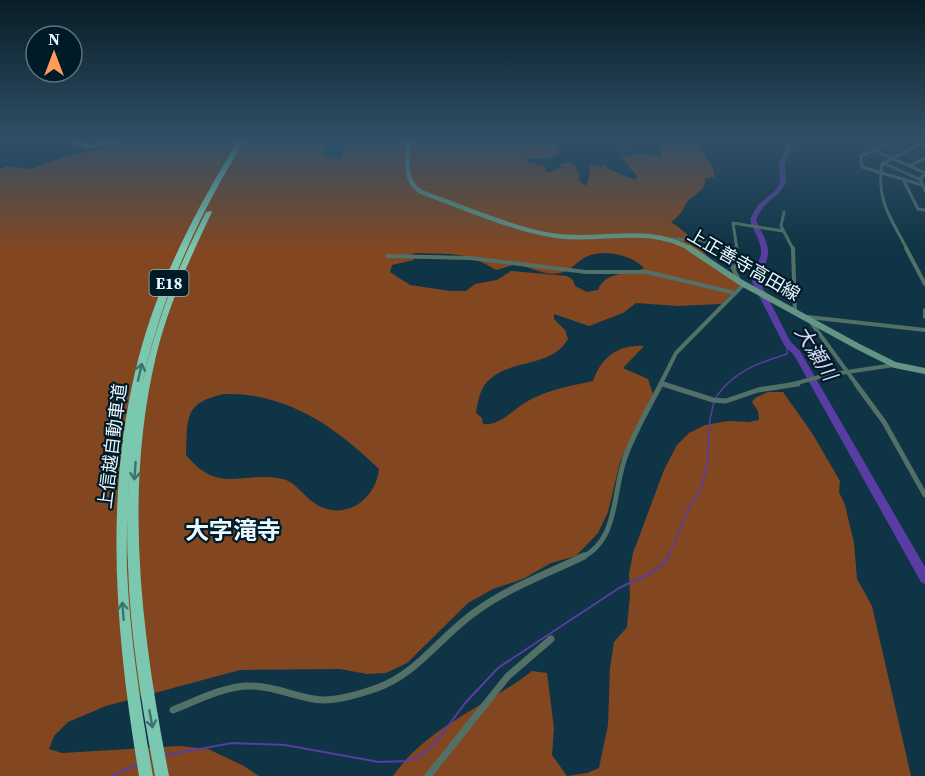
<svg xmlns="http://www.w3.org/2000/svg" width="925" height="776" viewBox="0 0 925 776" font-family="'Source Serif 4','Noto Sans JP',serif">
	<style>
		.forest { fill: #824720; fill-rule: evenodd }
		.lines { fill: none; stroke-linecap: round; stroke-linejoin: round }
		.stream-far1 { stroke: #593ca4; stroke-width: 1.5 }
		.stream { stroke: #593ca4; stroke-width: 2 }
		.river { fill: #593ca4; fill-rule: evenodd }
		.street-far3 { stroke: #527066; stroke-width: 3 }
		.street-far2 { stroke: #527066; stroke-width: 4 }
		.street-far1 { stroke: #527066; stroke-width: 5 }
		.street { stroke: #527066; stroke-width: 7 }
		.secondary-far1 { stroke: #639484; stroke-width: 4.5 }
		.secondary { stroke: #639484; stroke-width: 6 }
		.highway { fill: #7bc8b0; fill-rule: evenodd }
		.wall { fill: #044b65 }
		.shaded-wall { fill: #043d53 }
		.building { fill: #055776; stroke: #043d53; stroke-width: 1.5 }
		.oneway { stroke: #3e726c }
		.labels { text-anchor: middle; dominant-baseline: central; stroke-width: 4.5; stroke-linejoin: round; paint-order: stroke }
		.shield { fill: #001b28; stroke: #a3b5be; stroke-width: 1.5 }
		.shield-label { font-size: 16px; font-weight: bold; fill: #e9f7fe }
		.street-label { font-size: 18px; fill: #e9f7fe; stroke: #001b28 }
		.water-label { font-size: 20px; font-style: italic; fill: #dcd8f4; stroke: #001b28 }
		.near-neighbourhood-label { font-size: 24px; font-weight: bold; fill: #e9f7fe; stroke: #001b28 }
	</style>
	<rect width="100%" height="100%" fill="#0f3445"/>
	<!-- forest -->
	<g class="forest">
		<path d="M137,141H559L556,145L560,153L549,158H526L527,162L545,166L547,172H551L557,168L563,169L559,164L571,163L576,166L575,169L579,174L580,181L586,186L590,174L589,164L602,167L605,164L608,169L636,180L637,176L621,157L642,153L661,157L662,152L655,141H696L712,166L715,177L705,178C707,192 694,193 687,202C681,212 682,214 671,222C687,232 698,246 710,259C718,269 730,277 740,285L721,304L678,306L636,303L623,313L589,326L554,314V319L565,330L568,339C553,367 512,359 490,379C480,387 478,401 476,413L482,418L483,424C497,426 509,414 520,406C541,391 569,386 593,381C601,358 618,344 644,346L623,368L648,379L653,394L620,462L608,512L598,533L576,556L551,563L523,579L493,589L468,603L407,663L386,673L367,674L340,669L240,670L106,706L68,722L54,736L49,749L62,753L180,746L208,749L242,765L259,776H0V169L8,166L31,169L70,155ZM415,253C452,255 463,250 496,270C501,269 508,266 514,265C529,265 545,277 560,273C571,271 578,260 588,256C605,249 632,255 644,268C628,275 605,271 598,290L587,292L575,286L573,280L567,276L511,271L497,280L475,284L466,291H450L410,285L390,272L392,265L414,260L410,255ZM224,394C286,392 336,427 379,469C376,500 344,522 316,504C305,498 296,482 283,479C242,470 220,496 186,455C188,418 183,403 224,394Z"/>
		<path d="M768,392H783L812,433L840,481L839,492L845,505L854,543L857,579L872,606L911,776H393C428,726 486,707 532,671L547,673L554,728L552,755L567,776L587,773L599,768L608,725L610,668L614,642L627,627L630,595L629,574L633,553L664,470L677,445L689,433L705,425L728,421L749,422L759,420L758,411L752,402L755,398Z"/>
	</g>
	<g class="lines">
		<!-- stream-far1 -->
		<g class="stream-far1">
			<path d="M624,144L629,141"/>
			<path d="M716,397C734,371 758,363 787,354V343"/>
			<path d="M668,558L687,512L701,488L707,467L710,419L714,402"/>
		</g>
		<!-- stream -->
		<g class="stream">
			<path d="M166,755L232,743L285,745L379,762L407,761L420,756L433,746L466,702L498,668L619,588L649,574L666,562L668,556"/>
			<path d="M112,776L139,764"/>
		</g>
		<!-- river -->
		<g class="river">
			<path d="M86,141H95L92,143Z"/>
			<path d="M788,141H794L785,164L786,183L779,193L763,207L756,219C759,230 769,241 768,253C768,263 760,271 760,282L790,341L800,351L925,567V584L921,582L794,355L784,345L752,282C752,271 760,263 761,253C762,241 752,230 750,219L758,205L775,191L780,183L779,164Z"/>
		</g>
		<!-- street-far3 -->
		<g class="street-far3">
			<path d="M895,141L861,156L862,167L922,185"/>
			<path d="M907,141L925,145"/>
			<path d="M874,150L925,173"/>
			<path d="M883,163L921,180"/>
			<path d="M910,166L925,158"/>
			<path d="M925,175L920,178L925,191"/>
			<path d="M904,181L918,209L925,210"/>
			<path d="M784,212L781,226L793,249"/>
			<path d="M673,239L701,240L723,249"/>
			<path d="M737,249L733,223L783,231"/>
			<path d="M907,249C891,218 876,201 882,164L921,144"/>
		</g>
		<!-- street-far2 -->
		<g class="street-far2">
			<path d="M720,248L723,249L740,282"/>
			<path d="M793,248L795,312"/>
			<path d="M906,248L925,284"/>
			<path d="M388,256L470,258L586,272H647L735,293"/>
			<path d="M735,268L738,259L736,248"/>
			<path d="M925,310V317"/>
			<path d="M808,317L925,330"/>
			<path d="M810,321L857,385"/>
			<path d="M661,383L667,385"/>
			<path d="M660,385L676,353L744,284"/>
			<path d="M789,385L827,375L894,365"/>
		</g>
		<!-- street-far1 -->
		<g class="street-far1">
			<path d="M663,384L713,400L726,401L758,390L798,384"/>
			<path d="M856,384L884,422L925,495"/>
			<path d="M581,558C620,540 612,489 626,455C635,431 649,407 661,384"/>
		</g>
		<!-- street -->
		<g class="street">
			<path d="M173,710C196,701 222,687 247,686C274,685 299,699 323,700C341,700 360,694 377,688C418,674 443,633 478,610C510,587 549,573 584,556"/>
			<path d="M428,776L508,676L551,639"/>
		</g>
		<!-- secondary-far1 -->
		<g class="secondary-far1">
			<path d="M70,141L88,146L120,141"/>
			<path d="M408,141C409,161 402,179 421,192C460,206 517,231 557,236C605,242 646,224 691,249"/>
		</g>
		<!-- secondary -->
		<path class="secondary" d="M689,248L740,282L857,346L895,365L925,371"/>
		<!-- highway -->
		<path class="highway" d="M238,141H244C196,220 158,303 140,394C154,327 175,273 206,212L211,211L212,212C190,258 168,306 156,356C123,496 142,637 169,776H155C142,706 130,636 128,565C126,531 128,497 130,463C128,499 126,534 127,570C130,639 141,708 153,776H139C116,638 103,497 138,360C158,282 196,209 238,141Z"/>
	</g>
	<!-- wall -->
	<path class="wall" d="M328,141H347L341,159L325,157L324,151Z"/>
	<!-- shaded-wall -->
	<path class="shaded-wall" d="M344,141H347L341,159L339,153Z"/>
	<!-- building -->
	<path class="building" d="M328,141H344L339,153L324,151Z"/>
	<!-- one-way arrows -->
	<defs><path id="oneway-shaft" d="M-6 0H5M1.5-3L5.5 0L1.5 3" fill="none" stroke-width="1.6" stroke-linecap="round" stroke-linejoin="round" transform="scale(1.5)"/></defs>
	<g class="oneway">
		<use href="#oneway-shaft" transform="translate(140 372) rotate(-77)"/>
		<use href="#oneway-shaft" transform="translate(135 471) rotate(94)"/>
		<use href="#oneway-shaft" transform="translate(123 611) rotate(-94)"/>
		<use href="#oneway-shaft" transform="translate(151 719) rotate(80)"/>
	</g>
	<!-- sky -->
	<linearGradient id="sky" x2="0" y2="1"><stop stop-color="#081d26"/><stop offset="0.56" stop-color="#315068"/><stop offset="1" stop-color="#315068" stop-opacity="0"/></linearGradient>
	<rect width="925" height="250" fill="url(#sky)"/>
	<g class="labels">
		<!-- shield labels -->
		<rect class="shield" x="149.5" y="270" width="39" height="26" rx="4.5"/>
		<g class="shield-label">
			<text x="169" y="283">E18</text>
		</g>
		<!-- street labels -->
		<g class="street-label">
			<text transform="translate(744 264) rotate(30)">上正善寺高田線</text>
			<text transform="translate(112 446) rotate(-83)">上信越自動車道</text>
		</g>
		<!-- water labels -->
		<g class="water-label">
			<text transform="translate(816 353) rotate(58)">大瀬川</text>
		</g>
		<!-- near-neighbourhood labels -->
		<g class="near-neighbourhood-label">
			<text x="233" y="530">大字滝寺</text>
		</g>
	</g>
	<!-- north arrow -->
	<g transform="translate(54 54)"><circle r="28" fill="#001b28" stroke="#5d737e" stroke-width="1.5"/>
	<path d="M0-4.5L10 22L0 15L-10 22Z" fill="#ff9b5b"/>
	<text y="-9" font-size="16" font-weight="bold" text-anchor="middle" fill="#e9f7fe">N</text>
	</g>
</svg>
